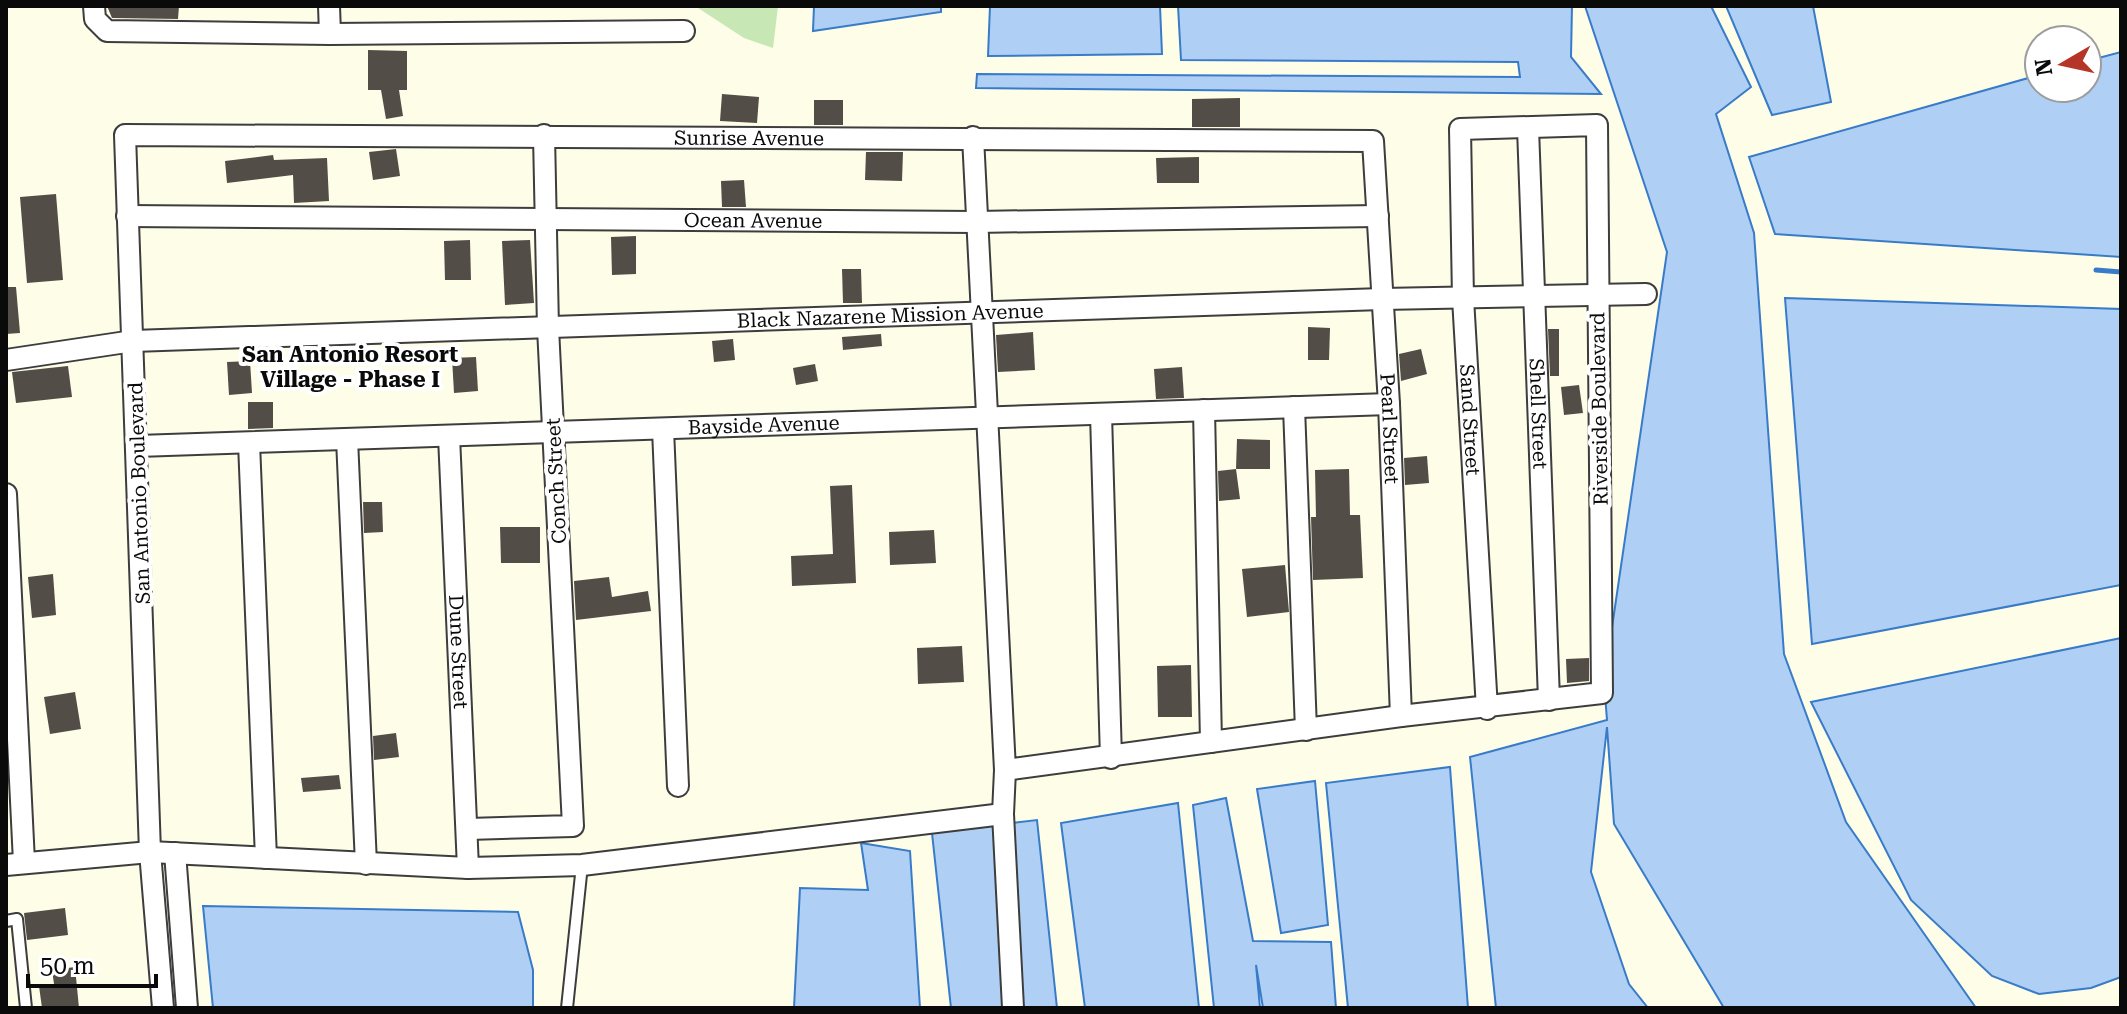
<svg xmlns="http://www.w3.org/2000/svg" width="2127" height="1014" viewBox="0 0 2127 1014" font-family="'Roboto Serif',serif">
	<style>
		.green { fill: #c7e7b4 }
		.water { fill: #afd0f4; stroke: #387bc8; stroke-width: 2 }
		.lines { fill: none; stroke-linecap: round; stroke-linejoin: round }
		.stream { stroke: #387bc8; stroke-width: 5 }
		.building { fill: #534d47 }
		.service-casing { stroke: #3d3d3d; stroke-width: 14 }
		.minor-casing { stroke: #3d3d3d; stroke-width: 24 }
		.service { stroke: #fff; stroke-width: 10 }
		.minor { stroke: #fff; stroke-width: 20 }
		.labels { text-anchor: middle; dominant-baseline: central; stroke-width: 8; stroke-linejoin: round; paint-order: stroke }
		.street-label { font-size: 20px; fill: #0a0a0a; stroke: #fff }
		.neighbourhood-label { font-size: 22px; font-weight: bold; fill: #0a0a0a; stroke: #fff }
	</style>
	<rect width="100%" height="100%" fill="#fefde8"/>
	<!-- green -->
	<path class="green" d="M695,6H778L773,48L744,38Z"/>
	<!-- water -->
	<g class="water">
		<path d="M814,6H941V12L813,31Z"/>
		<path d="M990,6H1160L1162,54L988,56Z"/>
		<path d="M1178,6H1572L1571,57L1601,94L976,88L977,74L1520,77L1518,62L1181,60Z"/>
		<path d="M1585,6H1711L1751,87L1716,114L1754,233L1784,654L1846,822L1976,1008H1724L1614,824L1607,727L1591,872L1629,984L1648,1008H1496L1470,757L1607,720L1604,682L1667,252Z"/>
		<path d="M1726,6H1813L1831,102L1772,115Z"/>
		<path d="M2121,52V257L1775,234L1749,157L2039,75V88H2087V61Z"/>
		<path d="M1785,298L2121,309V585L1812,644Z"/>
		<path d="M2121,638V977L2091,988L2039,994L1992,976L1911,900L1811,702Z"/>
		<path d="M1450,767L1468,1008H1348L1326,783Z"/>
		<path d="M1315,781L1328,925L1281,933L1257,789Z"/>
		<path d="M1226,798L1253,941L1331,942L1336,1008H1263L1256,965L1260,1008H1214L1193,805Z"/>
		<path d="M1178,803L1199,1008H1085L1061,823Z"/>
		<path d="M1037,820L1057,1008H951L932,833Z"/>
		<path d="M861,843L910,851L920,1008H794L800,888L868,890Z"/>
		<path d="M203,906L518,912L533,970V1008H213Z"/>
	</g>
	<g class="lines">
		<!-- stream -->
		<path class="stream" d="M2096,270L2121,272"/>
	</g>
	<!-- building -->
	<g class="building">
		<path d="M107,6H179L178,19L112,18Z"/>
		<path d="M368,50L407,51V90H399L403,116L386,119L381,90H368Z"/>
		<path d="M722,94L759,97L757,123L720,121Z"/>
		<path d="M1240,98V127H1192V99Z"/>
		<rect x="814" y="100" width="29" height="25"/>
		<path d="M396,149L400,176L373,180L369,152Z"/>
		<path d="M866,152H903L902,181L865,180Z"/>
		<path d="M273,155L274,160L327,158L329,201L294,203L293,175L227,183L225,161Z"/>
		<path d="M1199,157V183H1157L1156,158Z"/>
		<path d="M744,180L746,207H722L721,181Z"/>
		<path d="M56,194L63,280L27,283L20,197Z"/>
		<path d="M636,236V274L612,275L611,237Z"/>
		<path d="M470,240L471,280H445L444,241Z"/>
		<path d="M530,240L534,303L505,305L502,241Z"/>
		<path d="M842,269H861L862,303H843Z"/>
		<path d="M6,287H16L20,333L6,334Z"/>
		<path d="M1308,327L1330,328L1329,360H1308Z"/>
		<path d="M1548,329H1559V376H1550Z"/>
		<path d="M1033,332L1035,370L998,372L996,335Z"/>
		<path d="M881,334L882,346L843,350L842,337Z"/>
		<path d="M733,339L735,360L714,362L712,341Z"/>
		<path d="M1421,349L1427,374L1401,381L1399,354Z"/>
		<path d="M476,357L478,391L454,393L452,358Z"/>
		<path d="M250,361L252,393L229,395L227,362Z"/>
		<path d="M815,364L818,381L796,385L793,368Z"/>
		<path d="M68,366L72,397L16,403L12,372Z"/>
		<path d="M1182,367L1184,398L1156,399L1154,369Z"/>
		<path d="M1579,385L1583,413L1564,415L1561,387Z"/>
		<path d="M248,402H273V428L248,429Z"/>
		<path d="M1237,439L1270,440V469H1236Z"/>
		<path d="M1427,456L1429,483L1405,485L1404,458Z"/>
		<path d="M1236,469L1240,499L1219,501L1218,471Z"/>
		<path d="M1349,469L1350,515H1360L1363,578L1313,580L1311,517H1316L1315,470Z"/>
		<path d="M852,485L856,583L792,586L791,556L833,554L830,486Z"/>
		<path d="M363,502H382L383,532L364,533Z"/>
		<path d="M500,527H540V563H501Z"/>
		<path d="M934,530L936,563L890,565L889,532Z"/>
		<path d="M1285,565L1289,612L1247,617L1242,569Z"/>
		<path d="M53,574L56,615L32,618L28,577Z"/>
		<path d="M609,577L612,597L648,591L651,611L576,620L574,581Z"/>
		<path d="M962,646L964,682L918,684L917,648Z"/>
		<path d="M1589,658V681L1567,683L1566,659Z"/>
		<path d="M1191,665L1192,717H1158L1157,666Z"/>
		<path d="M75,692L81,729L50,734L44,697Z"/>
		<path d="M396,733L399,757L374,760L373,736Z"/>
		<path d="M339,775L341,789L303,792L301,778Z"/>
		<path d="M65,908L68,935L27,940L24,913Z"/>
		<path d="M75,967L79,1008H42L39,986L54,984L52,970Z"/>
	</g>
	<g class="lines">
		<!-- service casing -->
		<g class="service-casing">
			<g id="service">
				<path d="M6,921L17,919L26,1008"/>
				<path d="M567,1008L582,865"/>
			</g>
		</g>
		<!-- minor casing -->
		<g class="minor-casing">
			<g id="minor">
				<path d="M94,6L95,19L107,31L330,34L684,31"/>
				<path d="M329,6L330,34"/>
				<path id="s1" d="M1528,128L1549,700"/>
				<path d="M973,137L1005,770L1003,814L1013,1008"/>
				<path id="s2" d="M127,216L976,222L1378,216"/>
				<path id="s3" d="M6,360L133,341L1382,299L1646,294"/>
				<path d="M1294,407L1306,730"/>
				<path d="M1204,410L1211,742"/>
				<path d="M1101,414L1111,758"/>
				<path d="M663,429L678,786"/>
				<path id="s4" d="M449,436L468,868"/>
				<path d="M347,439L366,864"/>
				<path d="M249,443L266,858"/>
				<path id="s5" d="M138,446L1389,404"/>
				<path d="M6,494L24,862"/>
				<path id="s6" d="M1005,770L1401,716L1602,693L1597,125L1460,129L1463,298L1487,709"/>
				<path d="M468,829L573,826L548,328L544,135"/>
				<path d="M175,853L187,1008"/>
				<path d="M6,865L150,852L468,868L582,865L1003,814"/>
				<path id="s7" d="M163,1008L150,852L125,135L1373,141L1389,404L1401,716"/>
			</g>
		</g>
		<!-- service -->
		<use href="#service" class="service"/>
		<!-- minor -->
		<use href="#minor" class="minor"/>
	</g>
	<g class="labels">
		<!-- street labels -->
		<g class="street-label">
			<text stroke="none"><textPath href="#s7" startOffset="1498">Sunrise Avenue</textPath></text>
			<text stroke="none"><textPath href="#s2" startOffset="626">Ocean Avenue</textPath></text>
			<text stroke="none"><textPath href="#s3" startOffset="886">Black Nazarene Mission Avenue</textPath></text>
			<text transform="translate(1599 409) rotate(-91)">Riverside Boulevard</text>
			<text stroke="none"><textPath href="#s1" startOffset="286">Shell Street</textPath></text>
			<text stroke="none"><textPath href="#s6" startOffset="1598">Sand Street</textPath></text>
			<text stroke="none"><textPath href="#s5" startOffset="626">Bayside Avenue</textPath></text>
			<text stroke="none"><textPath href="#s7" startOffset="2410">Pearl Street</textPath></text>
			<text transform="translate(556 481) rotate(-93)">Conch Street</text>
			<text transform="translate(139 493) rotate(-92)">San Antonio Boulevard</text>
			<text stroke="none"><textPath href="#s4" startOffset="216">Dune Street</textPath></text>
		</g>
		<!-- neighbourhood labels -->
		<g class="neighbourhood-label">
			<text x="350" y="354">San Antonio Resort<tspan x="350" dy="25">Village - Phase I</tspan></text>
		</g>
	</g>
	<!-- border -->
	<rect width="2127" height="1014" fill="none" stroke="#0a0a0a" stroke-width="16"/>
	<!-- north arrow -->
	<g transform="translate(2063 64) rotate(261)"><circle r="38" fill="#ffffff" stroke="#9d9d9d" stroke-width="2"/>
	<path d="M0-6L14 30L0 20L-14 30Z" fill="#b53528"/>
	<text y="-12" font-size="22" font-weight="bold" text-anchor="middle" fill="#0a0a0a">N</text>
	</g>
	<!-- scale -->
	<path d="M28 974v12h128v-12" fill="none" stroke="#0a0a0a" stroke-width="4"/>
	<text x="40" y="974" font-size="24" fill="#0a0a0a" stroke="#ffffff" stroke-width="6" paint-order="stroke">50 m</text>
</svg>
